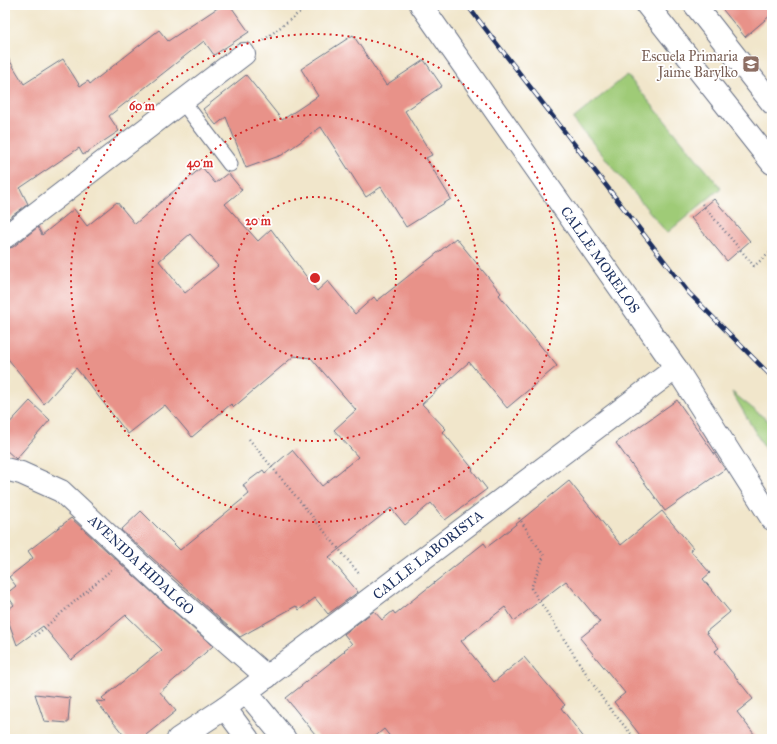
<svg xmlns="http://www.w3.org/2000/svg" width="777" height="744" viewBox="0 0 777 744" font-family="'IM FELL Great Primer',serif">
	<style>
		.green { fill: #9fcb77; stroke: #5d7d6a }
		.building { fill: #e89289; fill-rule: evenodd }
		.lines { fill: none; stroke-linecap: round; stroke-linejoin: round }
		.lane-casing { stroke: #666f84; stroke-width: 17 }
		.street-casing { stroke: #666f84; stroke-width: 24 }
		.secondary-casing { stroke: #666f84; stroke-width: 24 }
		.primary-casing { stroke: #666f84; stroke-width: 24 }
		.path { stroke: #666f84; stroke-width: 2.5; stroke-dasharray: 1 3; stroke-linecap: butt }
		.lane { stroke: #fff; stroke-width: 15 }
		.street { stroke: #fff; stroke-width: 22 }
		.secondary { stroke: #fff; stroke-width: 22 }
		.primary { stroke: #fff; stroke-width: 22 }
		.rail-casing { stroke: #1b2f5e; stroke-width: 4.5 }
		.rail { stroke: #fff; stroke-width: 3; stroke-dasharray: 9; stroke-linecap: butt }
		.ring { fill: none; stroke: #d62828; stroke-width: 2; stroke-dasharray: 2 4 }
		.labels { text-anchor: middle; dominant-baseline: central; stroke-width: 3.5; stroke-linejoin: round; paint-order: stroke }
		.education-label { font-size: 14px; fill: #785e54; stroke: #fff; text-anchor: end }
		.street-label { font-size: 14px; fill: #1b2f5e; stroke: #fff }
		.centre { fill: #d62828; stroke: #fff; stroke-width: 2 }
		.ring-label { font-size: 12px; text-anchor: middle; font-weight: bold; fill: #d62828; stroke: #fff; stroke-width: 3.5; stroke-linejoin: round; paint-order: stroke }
	</style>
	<rect width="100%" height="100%" fill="#fff"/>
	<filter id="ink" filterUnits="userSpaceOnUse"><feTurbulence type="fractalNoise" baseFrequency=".025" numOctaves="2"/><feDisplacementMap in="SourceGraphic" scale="8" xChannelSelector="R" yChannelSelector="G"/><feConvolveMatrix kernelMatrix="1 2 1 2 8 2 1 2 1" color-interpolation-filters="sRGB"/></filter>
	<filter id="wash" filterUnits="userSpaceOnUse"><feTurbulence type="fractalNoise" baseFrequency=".012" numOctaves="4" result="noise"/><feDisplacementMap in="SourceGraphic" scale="16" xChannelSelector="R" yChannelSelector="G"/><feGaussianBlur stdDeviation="0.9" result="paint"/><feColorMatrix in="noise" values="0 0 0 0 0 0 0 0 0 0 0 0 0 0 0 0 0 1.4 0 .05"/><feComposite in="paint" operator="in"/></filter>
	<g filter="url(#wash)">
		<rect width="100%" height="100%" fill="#f1e6cb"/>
		<!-- green -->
		<g class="green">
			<path d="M627,75L721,188L667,233L573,119Z"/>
			<path d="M732,392L772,424V461Z"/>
		</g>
		<g id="blocks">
			<!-- building -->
			<g class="building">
				<path d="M222,5H230L249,32L214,55L204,41L109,116L119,131L83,155L79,148L20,188L28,204L5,221V53L24,84L63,59L80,86L88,81L90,84L159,30L168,41Z"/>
				<path d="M719,5H772V14L745,37Z"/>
				<path d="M353,35L386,85L424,60L442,86L405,111L432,155L426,158L451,199L406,227L381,187L366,197L321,127L282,155L246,168L226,117L216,125L203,109L246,75L282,120L318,96L301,69Z"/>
				<path d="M202,167L215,183L228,173L242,190L225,204L258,241L271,229L317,291L328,281L355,314L374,297L377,301L456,238L501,293L499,295L557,366L507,408L469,362L422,404L446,429L443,432L473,469L472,470L487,489L445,520L431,503L405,525L391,508L329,557L358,592L328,614L315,598L299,610L296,606L240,637L121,530L141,511L180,550L249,494L243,485L263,470L265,473L292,450L322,486L358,457L334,430L356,410L311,358L294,356L234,407L231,404L192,437L165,405L128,434L76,368L44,404L5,355V249L13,247L38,227L42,235L74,209L87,226L117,202L135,224ZM190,234L218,266L185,293L159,261Z"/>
				<path d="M714,199L750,241L727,261L691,218Z"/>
				<path d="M677,400L725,469L665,511L616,443Z"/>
				<path d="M30,401L50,420L16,459L5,449V428Z"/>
				<path d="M569,481L621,545L662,511L693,548L690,550L710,573L703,579L730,612L706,632L719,648L715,651L753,699L737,712L758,739H643L614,702L625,693L580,638L600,622L566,581L514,621L505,607L461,641L494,682L524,657L565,705L561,708L585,739H392L384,729L372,739H319L286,698L345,651L344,650L352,644L344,634L374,611L382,620L393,611L395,614L484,543L487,547L499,538Z"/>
				<path d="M71,518L156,596L213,646L160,692L176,711L141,739H127L96,701L106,702L102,698L162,650L126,615L71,660L43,626L17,645L5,612L14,605L6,594L16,586L9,577L33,558L28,551Z"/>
				<path d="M35,694L70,698L68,723L44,721Z"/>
			</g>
		</g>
	</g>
	<g filter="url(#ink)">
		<use href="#blocks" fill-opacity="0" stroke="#666f84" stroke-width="1"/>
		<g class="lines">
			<!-- lane casing -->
			<g class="lane-casing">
				<path id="lane" d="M183,102L230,164"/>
			</g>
			<!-- street casing -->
			<g class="street-casing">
				<g id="street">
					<path d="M5,237L244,54"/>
					<path d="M5,469L21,473L61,491L164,587L267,677"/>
					<path d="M178,739L225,708"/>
				</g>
			</g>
			<!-- secondary casing -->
			<g class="secondary-casing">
				<g id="secondary">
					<path d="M421,5L676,368L772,519"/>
					<path d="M247,693L285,739"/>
					<path d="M248,739L225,708L676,368"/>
				</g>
			</g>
			<!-- primary casing -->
			<g class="primary-casing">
				<g id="primary">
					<path d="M647,5L772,163"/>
					<path d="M695,5L772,103"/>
				</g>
			</g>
			<!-- path -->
			<g class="path">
				<path d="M264,40L309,5"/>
				<path d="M702,204L754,266L772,251"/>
				<path d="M249,439L360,575"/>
				<path d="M519,518L544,556L531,588L604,701L635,739"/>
				<path d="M35,636L111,570"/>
			</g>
			<!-- lane -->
			<use href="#lane" class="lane"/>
			<!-- street -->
			<use href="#street" class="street"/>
			<!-- secondary -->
			<use href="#secondary" class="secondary"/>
			<!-- primary -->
			<use href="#primary" class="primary"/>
			<!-- rail casing -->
			<g class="rail-casing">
				<path id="rail" d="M467,5L689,293L772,377"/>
			</g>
			<!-- rail -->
			<use href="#rail" class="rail"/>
		</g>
	</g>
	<!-- distance rings -->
	<g class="ring">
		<circle cx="315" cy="278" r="81"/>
		<circle cx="315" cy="278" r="163"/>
		<circle cx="315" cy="278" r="244"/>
	</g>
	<!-- icons -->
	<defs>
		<g id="school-square" transform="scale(0.9)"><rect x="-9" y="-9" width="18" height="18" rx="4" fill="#8d6e63" stroke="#fff"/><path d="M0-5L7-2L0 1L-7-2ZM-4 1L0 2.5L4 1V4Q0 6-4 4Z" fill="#fff"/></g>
	</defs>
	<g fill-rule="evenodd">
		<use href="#school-square" x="751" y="64"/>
	</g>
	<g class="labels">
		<!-- education labels -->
		<g class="education-label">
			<text x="738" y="56">Escuela Primaria<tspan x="738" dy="16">Jaime Barylko</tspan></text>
		</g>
		<!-- street labels -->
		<g class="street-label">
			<text transform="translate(600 260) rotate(55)">CALLE MORELOS</text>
			<text transform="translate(428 555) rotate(-38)">CALLE LABORISTA</text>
			<text transform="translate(141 565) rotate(43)">AVENIDA HIDALGO</text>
		</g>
	</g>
	<circle cx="315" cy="278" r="6" class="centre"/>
	<g class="ring-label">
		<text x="142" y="110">60 m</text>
		<text x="200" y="167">40 m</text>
		<text x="258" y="225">20 m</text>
	</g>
	<!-- margin -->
	<rect width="777" height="744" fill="none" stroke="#fff" stroke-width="20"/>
</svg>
